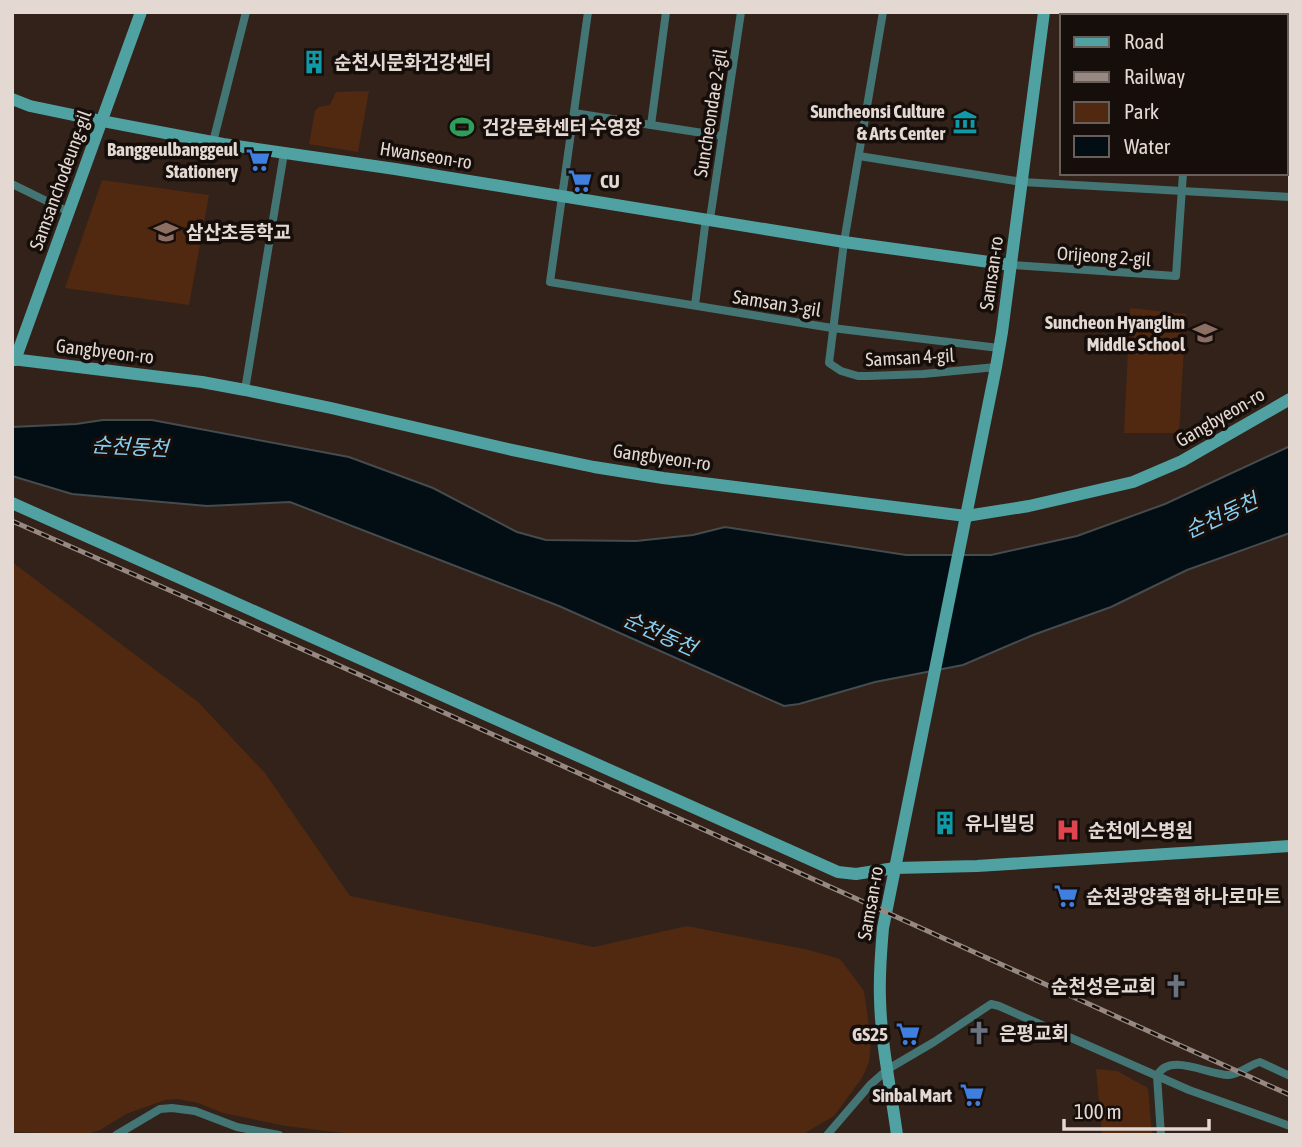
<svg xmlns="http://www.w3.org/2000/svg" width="1302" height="1147" viewBox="0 0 1302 1147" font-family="'Asap Condensed','Noto Sans KR',sans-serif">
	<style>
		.green { fill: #512911 }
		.water { fill: #030e14; stroke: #464b4d; stroke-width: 2 }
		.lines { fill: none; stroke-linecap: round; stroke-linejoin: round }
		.street { stroke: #447575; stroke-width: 8 }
		.secondary { stroke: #50a1a2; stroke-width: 12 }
		.rail-casing { stroke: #978982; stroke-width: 5 }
		.rail { stroke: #150e0a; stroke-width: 2.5; stroke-dasharray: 8; stroke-linecap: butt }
		.labels { text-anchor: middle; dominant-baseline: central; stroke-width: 7; stroke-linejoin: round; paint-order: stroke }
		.poi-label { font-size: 19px; font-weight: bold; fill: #e4d8d2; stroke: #150e0a; text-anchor: start }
		.street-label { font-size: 19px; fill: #e4d8d2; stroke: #150e0a }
		.water-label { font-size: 21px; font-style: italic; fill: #87d0f4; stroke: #150e0a }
	</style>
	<rect width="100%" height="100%" fill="#322219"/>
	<!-- green -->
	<g class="green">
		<path d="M369,91L358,152L309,144L315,111L319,107L330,105L336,92Z"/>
		<path d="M102,180L209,195L189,305L65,288Z"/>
		<path d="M1130,308L1186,314L1179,433H1124Z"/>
		<path d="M12,562L198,702L265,773L350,896L594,947L687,926L809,950L840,959L864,991L871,1040L869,1062L862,1078L834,1116L805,1133L791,1135H360L286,1126L223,1113L198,1103L177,1099L165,1100L126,1114L100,1130L87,1134L12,1132Z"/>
		<path d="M1096,1069L1117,1071L1148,1088L1152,1135H1102Z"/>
	</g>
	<!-- water -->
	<path class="water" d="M103,420H152L349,457L433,488L517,532L546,540L636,541L693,535L725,527L906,555H991L1077,536L1165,504L1290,446V533L1187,570L1111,607L1033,635L963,665L875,682L799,704L784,706L559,606L290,502L207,506L72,494L12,476V427L76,424Z"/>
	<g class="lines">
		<!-- street -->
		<g class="street">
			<path d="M588,12L550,282L832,328L999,348"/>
			<path d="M883,12L844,242L829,363L841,371L858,376H868L923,374L996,367"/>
			<path d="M1203,16V12"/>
			<path d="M574,113L722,136"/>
			<path d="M651,125L666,12"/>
			<path d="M213,142L246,12"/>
			<path d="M859,156L1022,182L1290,197"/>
			<path d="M12,184L69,212"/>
			<path d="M710,219L741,12"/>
			<path d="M1011,265L1176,276L1183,173"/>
			<path d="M695,305L706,218"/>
			<path d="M245,390L284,153"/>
			<path d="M116,1135L160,1109L172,1108L195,1111L237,1127L279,1135"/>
			<path d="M827,1135L870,1085L888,1069L934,1042L991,1004L999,1006L1189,1090L1290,1126"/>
			<path d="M1161,1135L1157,1076C1169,1051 1210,1076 1229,1075C1240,1074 1249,1065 1260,1062L1290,1076"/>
		</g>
		<!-- secondary -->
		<g class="secondary">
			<path d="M12,99L30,106L102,121L223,144L395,169L844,242L1011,265"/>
			<path d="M12,359L202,382L245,390L331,408L508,449L594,467L663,478L966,516L1029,506L1133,482L1182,461L1290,399"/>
			<path d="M15,360L141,12"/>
			<path d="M12,503L838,872L856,874L895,868L977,866L1290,846"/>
			<path d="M897,1135C891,1090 881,1044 880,999C879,975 881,951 883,928L996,367L1002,332L1044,12"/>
		</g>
		<!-- rail casing -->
		<g class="rail-casing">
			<path id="rail" d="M12,521C440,708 864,903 1290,1095"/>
		</g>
		<!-- rail -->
		<use href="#rail" class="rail"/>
	</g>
	<!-- icons -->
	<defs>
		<g id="building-bare" transform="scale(1.89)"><path d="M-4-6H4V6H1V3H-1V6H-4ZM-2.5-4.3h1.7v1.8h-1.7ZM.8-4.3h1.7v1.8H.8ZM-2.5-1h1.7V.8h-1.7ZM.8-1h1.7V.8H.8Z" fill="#0f9aa8" stroke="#150e0a" stroke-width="2.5" paint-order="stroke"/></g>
		<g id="museum-bare" transform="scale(1.89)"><path d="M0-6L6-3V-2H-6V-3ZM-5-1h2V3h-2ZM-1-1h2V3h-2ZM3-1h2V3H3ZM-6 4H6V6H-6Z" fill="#0f9aa8" stroke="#150e0a" stroke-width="2.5" paint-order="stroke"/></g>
		<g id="stadium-bare" transform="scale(1.89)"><path d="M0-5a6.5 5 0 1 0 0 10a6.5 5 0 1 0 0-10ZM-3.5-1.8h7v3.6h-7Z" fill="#2e9e5b" stroke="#150e0a" stroke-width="2.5" paint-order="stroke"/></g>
		<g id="supermarket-bare" transform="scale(1.89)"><path d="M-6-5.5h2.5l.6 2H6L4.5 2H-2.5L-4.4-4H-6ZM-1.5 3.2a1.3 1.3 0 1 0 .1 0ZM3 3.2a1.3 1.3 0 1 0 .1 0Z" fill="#3f7fe0" stroke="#150e0a" stroke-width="2.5" paint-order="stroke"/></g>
		<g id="school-bare" transform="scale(1.89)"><path d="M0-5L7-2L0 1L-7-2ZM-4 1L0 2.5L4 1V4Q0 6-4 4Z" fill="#8d6e63" stroke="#150e0a" stroke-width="2.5" paint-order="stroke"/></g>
		<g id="hospital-bare" transform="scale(1.89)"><path d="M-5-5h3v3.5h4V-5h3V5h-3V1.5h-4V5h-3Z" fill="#e0444e" stroke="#150e0a" stroke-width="2.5" paint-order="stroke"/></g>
		<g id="church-bare" transform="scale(1.89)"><path d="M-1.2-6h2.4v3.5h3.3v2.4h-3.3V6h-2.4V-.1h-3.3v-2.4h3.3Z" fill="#6b7280" stroke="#150e0a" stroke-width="2.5" paint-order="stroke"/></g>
	</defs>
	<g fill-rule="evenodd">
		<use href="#building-bare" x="314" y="62"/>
		<use href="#museum-bare" x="965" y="122"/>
		<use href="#stadium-bare" x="462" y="127"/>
		<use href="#supermarket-bare" x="258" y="160"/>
		<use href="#supermarket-bare" x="580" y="181"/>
		<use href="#school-bare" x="166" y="232"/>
		<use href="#school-bare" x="1205" y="333"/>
		<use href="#building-bare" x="945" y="823"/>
		<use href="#hospital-bare" x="1068" y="830"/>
		<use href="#supermarket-bare" x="1066" y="896"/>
		<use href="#church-bare" x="1176" y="986"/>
		<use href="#church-bare" x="979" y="1033"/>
		<use href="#supermarket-bare" x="908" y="1034"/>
		<use href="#supermarket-bare" x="972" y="1095"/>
	</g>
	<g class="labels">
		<!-- poi labels -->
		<g class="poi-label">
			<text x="334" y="62">순천시문화건강센터</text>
			<text x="945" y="111" text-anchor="end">Suncheonsi Culture<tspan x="945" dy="22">&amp; Arts Center</tspan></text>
			<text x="482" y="127">건강문화센터 수영장</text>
			<text x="238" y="149" text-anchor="end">Banggeulbanggeul<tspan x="238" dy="22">Stationery</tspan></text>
			<text x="600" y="181">CU</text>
			<text x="186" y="232">삼산초등학교</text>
			<text x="1185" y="322" text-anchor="end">Suncheon Hyanglim<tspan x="1185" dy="22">Middle School</tspan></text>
			<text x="965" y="823">유니빌딩</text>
			<text x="1088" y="830">순천에스병원</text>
			<text x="1086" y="896">순천광양축협 하나로마트</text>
			<text x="1156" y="986" text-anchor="end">순천성은교회</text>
			<text x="999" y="1033">은평교회</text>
			<text x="888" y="1034" text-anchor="end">GS25</text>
			<text x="952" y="1095" text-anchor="end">Sinbal Mart</text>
		</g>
		<!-- street labels -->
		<g class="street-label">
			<text transform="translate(710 113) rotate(-81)">Suncheondae 2-gil</text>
			<text transform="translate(426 155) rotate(9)">Hwanseon-ro</text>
			<text transform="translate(60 180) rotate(-70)">Samsanchodeung-gil</text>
			<text transform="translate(1104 256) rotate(4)">Orijeong 2-gil</text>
			<text transform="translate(991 273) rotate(-82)">Samsan-ro</text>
			<text transform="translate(777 303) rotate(9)">Samsan 3-gil</text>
			<text transform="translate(105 351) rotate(7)">Gangbyeon-ro</text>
			<text transform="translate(910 357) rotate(-3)">Samsan 4-gil</text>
			<text transform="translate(1220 417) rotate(-30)">Gangbyeon-ro</text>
			<text transform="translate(662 457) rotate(8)">Gangbyeon-ro</text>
			<text transform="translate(870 903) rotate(-80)">Samsan-ro</text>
		</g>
		<!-- water labels -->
		<g class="water-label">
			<text transform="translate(130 446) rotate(3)">순천동천</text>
			<text transform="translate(1221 515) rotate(-25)">순천동천</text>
			<text transform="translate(660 633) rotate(24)">순천동천</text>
		</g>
	</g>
	<!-- border -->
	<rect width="1302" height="1147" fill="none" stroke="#e4d8d2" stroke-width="28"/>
	<!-- legend -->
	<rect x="1060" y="14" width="228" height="161" fill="#150e0a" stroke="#685f5a" stroke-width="2"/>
	<rect x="1074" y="37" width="35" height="10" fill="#50a1a2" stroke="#685f5a" stroke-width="2"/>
	<text x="1124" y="49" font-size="21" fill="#e4d8d2">Road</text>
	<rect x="1074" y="72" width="35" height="10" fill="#978982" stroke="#685f5a" stroke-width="2"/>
	<text x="1124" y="84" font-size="21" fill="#e4d8d2">Railway</text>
	<rect x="1074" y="102" width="35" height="21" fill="#512911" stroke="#685f5a" stroke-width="2"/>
	<text x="1124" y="119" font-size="21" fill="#e4d8d2">Park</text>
	<rect x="1074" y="136" width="35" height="21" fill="#030e14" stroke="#685f5a" stroke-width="2"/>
	<text x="1124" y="154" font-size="21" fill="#e4d8d2">Water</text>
	<!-- scale -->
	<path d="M1064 1119v10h145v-10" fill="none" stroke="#e4d8d2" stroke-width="3.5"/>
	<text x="1074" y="1119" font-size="21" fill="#e4d8d2" stroke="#150e0a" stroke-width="5" paint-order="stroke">100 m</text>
</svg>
